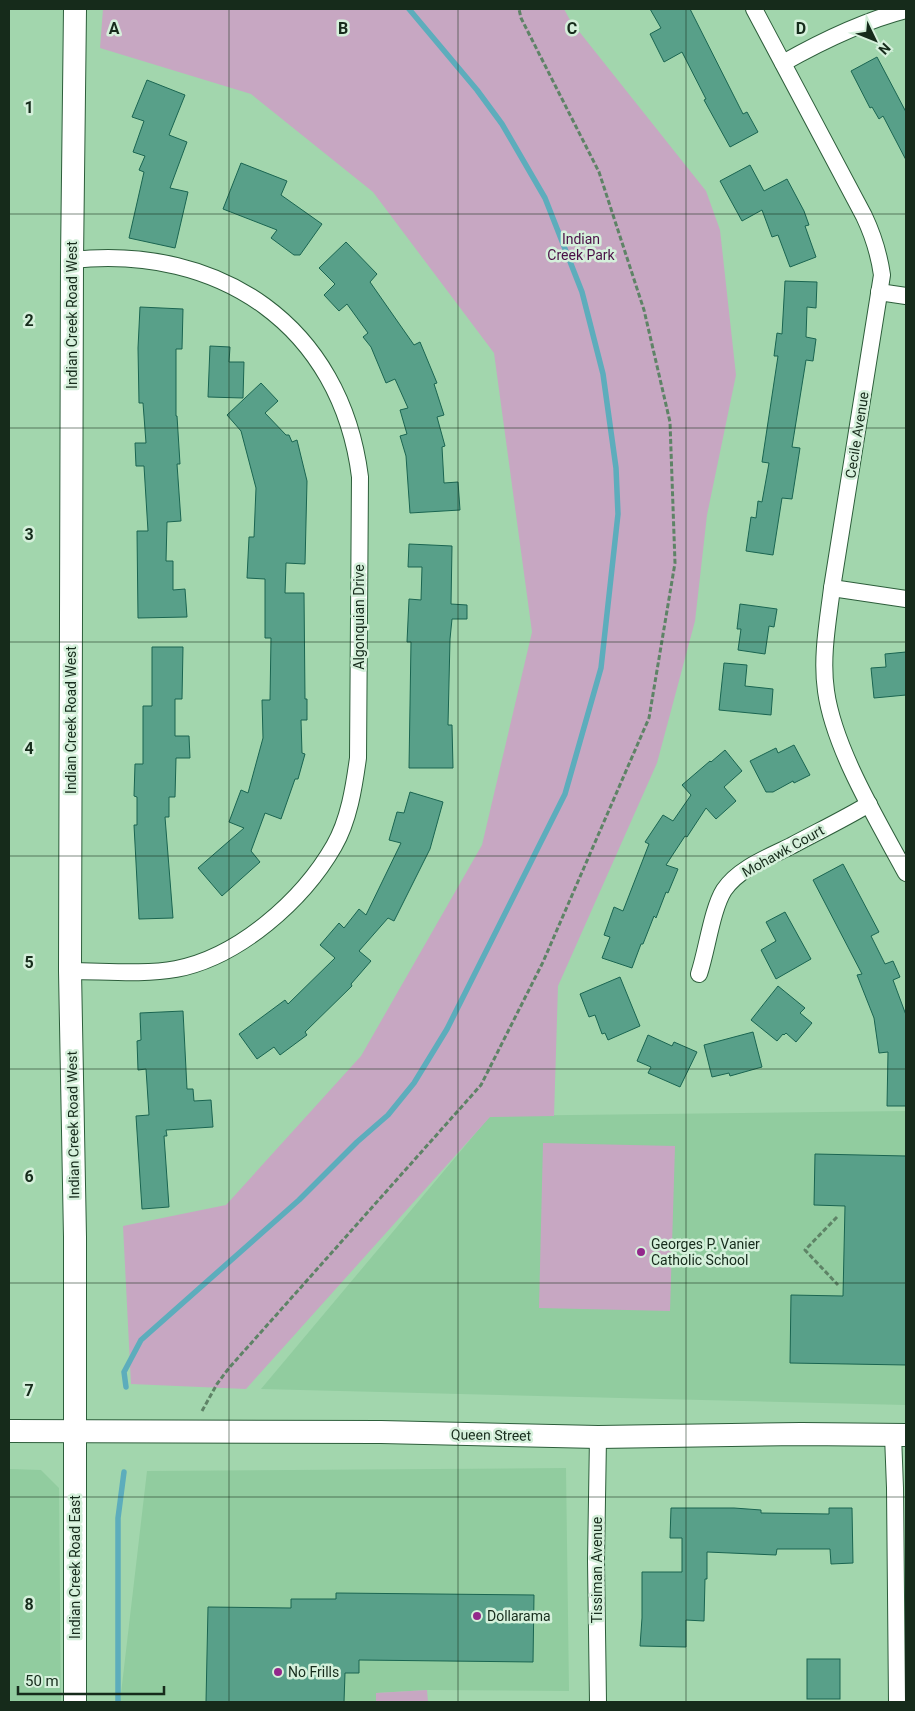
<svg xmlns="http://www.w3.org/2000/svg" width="915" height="1711" viewBox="0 0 915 1711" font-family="Roboto,sans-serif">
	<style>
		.built { fill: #91cc9f }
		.green { fill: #c7a7c2 }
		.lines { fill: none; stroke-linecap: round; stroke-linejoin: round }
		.stream { stroke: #5dadbc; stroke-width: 5.5 }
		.building { fill: #58a089; stroke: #1a6551 }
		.street-casing { stroke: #2d5e3b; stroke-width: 18 }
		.secondary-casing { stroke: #2d5e3b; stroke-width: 24 }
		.path { stroke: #5e8366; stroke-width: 3; stroke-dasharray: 5 2.5; stroke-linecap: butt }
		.street { stroke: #fff; stroke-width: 16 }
		.secondary { stroke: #fff; stroke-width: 22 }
		.grid { fill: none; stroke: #162b1b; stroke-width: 1; stroke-opacity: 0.55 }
		.poi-dot { fill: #93288b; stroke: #d5f0db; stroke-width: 2 }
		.labels { text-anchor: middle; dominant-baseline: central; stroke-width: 5; stroke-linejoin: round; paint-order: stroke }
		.park-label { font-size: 14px; fill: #4a1046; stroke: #d5f0db }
		.street-label { font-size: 14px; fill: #162b1b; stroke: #d5f0db }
		.poi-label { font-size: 14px; fill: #162b1b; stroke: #d5f0db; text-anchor: start }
		.grid-label { font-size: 16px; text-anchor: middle; font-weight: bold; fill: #162b1b; stroke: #d5f0db; stroke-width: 5; stroke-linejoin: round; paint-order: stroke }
	</style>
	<rect width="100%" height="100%" fill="#a2d6ad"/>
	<!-- built -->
	<g class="built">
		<path d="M906,1111V1405L261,1389L490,1116Z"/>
		<path d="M566,1468L569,1691L427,1690L376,1693V1702H120L147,1471Z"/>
		<path d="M9,1469L41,1470L59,1488L61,1702H9Z"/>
	</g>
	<!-- green -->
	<g class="green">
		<path d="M103,9H564L570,20L706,191L720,230L736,375L707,515L695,621L657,763L558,986L554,1116L490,1117L246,1389L131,1384L123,1226L226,1205L361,1056L482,845L532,632L494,353L373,192L251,94L100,48Z"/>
		<path d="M543,1143L675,1146L670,1311L539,1308Z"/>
		<path d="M427,1690L428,1702H376V1693Z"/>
	</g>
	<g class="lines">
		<!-- stream -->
		<g class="stream">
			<path d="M126,1387L124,1372L141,1340L299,1200L357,1142L388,1115L414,1083L447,1029L565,794L601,668L618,514L616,468L603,374L582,292L545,198L502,124L477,90L409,9"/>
			<path d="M118,1702V1518L124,1472"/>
		</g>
	</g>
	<!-- building -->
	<g class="building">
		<path d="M650,9H690L743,114L747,112L758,132L730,147L704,100L706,99L682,52L664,62L650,34L661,28Z"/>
		<path d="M877,57L906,112V160L883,116L879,119L872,107L870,108L851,71Z"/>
		<path d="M147,80L185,95L169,135L187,142L170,188L188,192L175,248L129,238L144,172L139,170L145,156L133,152L144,121L132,117Z"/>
		<path d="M241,163L287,181L281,195L322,224L300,255H294L271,238L277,230L223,209Z"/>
		<path d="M750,165L764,191L787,179L804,211L809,225L805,226L816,257L790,267L778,235L772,237L762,210L742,221L720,181Z"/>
		<path d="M346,242L377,274L370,282L414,345L420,342L437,383L434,384L444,415L437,417L445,446L442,447L444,483L458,482L460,510L410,513L406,456L400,436L407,434L400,410L408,408L395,379L386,383L371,347L363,337L368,333L347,304L339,311L324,295L335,284L319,268Z"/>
		<path d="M785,281L817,282L816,308L807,307L806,337L816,339L813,361L806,360L792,447L800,448L792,499L782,498L773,555L746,551L751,517L756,518L758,501L762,502L769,463L762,462L778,356H774L777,333L782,334Z"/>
		<path d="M140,307L183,309L182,349H176V416H177L180,464H177L181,521L167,522L166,561H173V590L185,589L187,617L138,618L137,531H148L144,466H136L135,443H146L143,403H139L138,348Z"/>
		<path d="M210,346L230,347L229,362H244L243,398L208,397Z"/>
		<path d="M261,383L278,401L265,413L286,435H289L292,442L297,440L307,481L305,564L286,563L285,593H304L305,699H307V720H301L302,753L305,754L298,779H295L281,819L265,813L251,851L260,862L222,896L198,868L244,828L229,822L241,790L248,793L263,738L262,700H270L271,638H265V579L247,578L249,537H254L256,488L241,431L227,415Z"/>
		<path d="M409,544L452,546L451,604L467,605V619H452L450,639L448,725H452L453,768H409L411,642H407L409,599L421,600L422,567H408Z"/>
		<path d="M740,604L777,609L774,627L769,626L765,654L738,650L741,629H737Z"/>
		<path d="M152,647H183L182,699H175V736H189L190,758H176L175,797H169V817H165L173,918L139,919L134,825H137V797L134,796L135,764H143V706H152Z"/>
		<path d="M906,652V695L874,698L871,668L886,667L885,654Z"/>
		<path d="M724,663L747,665L745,686L773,689L771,715L719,710Z"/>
		<path d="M794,745L810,775L794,783L793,781L773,792H766L750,761L776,748L778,753Z"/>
		<path d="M725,750L742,771L724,787L736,801L716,819L706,808L687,837L685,836L666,865L678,869L668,893L666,892L656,918L654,916L643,944H641L632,968L602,958L610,937L604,935L614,907L623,911L649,844L645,842L663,815L673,821L691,795L682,785L710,761L711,762Z"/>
		<path d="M410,792L443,802L430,849L394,921L388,918L359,951L371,961L351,984L352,986L305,1032L307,1035L280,1055L274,1047L257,1059L239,1034L285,1000L288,1004L335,958L320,945L339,923L344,928L359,909L366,915L401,843L389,840L397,812L404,813Z"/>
		<path d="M843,864L879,932L871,936L885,964L893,961L900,977L893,980L906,1015V1106H887L888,1052L879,1053L874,1018L857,975L862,974L813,880Z"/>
		<path d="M785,912L811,959L776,979L761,950L776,941L766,922Z"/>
		<path d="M620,977L640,1026L608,1040L605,1033L602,1034L595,1015L589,1017L580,994Z"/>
		<path d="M778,986L805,1008L800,1013L812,1023L796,1042L786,1033L784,1035L783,1034L777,1041L751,1020Z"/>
		<path d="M183,1011L187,1089H193L194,1101L211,1100L213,1127L166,1130L167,1136H164L169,1207L142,1209L136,1116L149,1115L146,1069L138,1070L137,1041L141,1040L140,1013Z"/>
		<path d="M753,1032L762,1067L730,1076L729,1073L712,1077L704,1045Z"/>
		<path d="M648,1035L672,1046L674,1042L697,1052L680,1087L648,1073L651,1067L637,1061Z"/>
		<path d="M815,1154L906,1156V1365L790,1363L791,1295L843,1296L845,1206L814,1205Z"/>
		<path d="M671,1508H734L761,1510V1513L829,1514V1508H852L853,1563L831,1564L830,1549H777L776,1555L707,1552V1579H705L704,1621L686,1620V1647L640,1646L642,1618V1572H682V1538H670Z"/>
		<path d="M336,1593L534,1595L533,1662L359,1660V1673H345L344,1702H206L208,1607L291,1608V1599H336Z"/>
		<rect x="807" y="1659" width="33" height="40"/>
	</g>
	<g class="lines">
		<!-- street casing -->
		<g class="street-casing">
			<g id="street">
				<path d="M754,9L864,216C873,235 879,254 882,275L832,588C828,621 821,657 826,691C834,749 878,821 906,873"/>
				<path d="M783,63C822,41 863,21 906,10"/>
				<path d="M879,292L906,296"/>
				<path d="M832,588L906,599"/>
				<path d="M70,971C103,971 144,975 176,969C239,957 303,900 334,846C349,820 354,787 358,758L360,477C341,326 220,244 72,260"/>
				<path d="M699,974C707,950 712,909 724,890C739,868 769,857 791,846C817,832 844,819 869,804"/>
				<path d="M893,1435L895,1488L897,1702"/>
				<path d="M598,1437L596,1561L598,1702"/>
			</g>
		</g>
		<!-- secondary casing -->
		<g class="secondary-casing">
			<g id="secondary">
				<path d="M75,9L72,260L70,971L75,1237V1702"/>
				<path d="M9,1431L381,1432L598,1437L801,1434L906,1435"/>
			</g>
		</g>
		<!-- path -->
		<g class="path">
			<path d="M837,1217L805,1250L838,1285"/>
			<path d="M202,1411L217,1384L229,1368L481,1085L543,962L649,718L675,563L670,422L644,310L599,172L521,18L519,9"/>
		</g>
		<!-- street -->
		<use href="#street" class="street"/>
		<!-- secondary -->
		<use href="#secondary" class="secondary"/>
	</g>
	<!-- grid -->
	<path class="grid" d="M229,9V1702M458,9V1702M686,9V1702M9,214H906M9,428H906M9,642H906M9,856H906M9,1069H906M9,1283H906M9,1497H906"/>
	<!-- markers -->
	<g class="poi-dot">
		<circle cx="641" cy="1252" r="5"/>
		<circle cx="477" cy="1616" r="5"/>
		<circle cx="278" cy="1672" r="5"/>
	</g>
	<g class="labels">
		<!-- park labels -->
		<g class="park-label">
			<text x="581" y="239">Indian<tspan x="581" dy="16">Creek Park</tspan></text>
		</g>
		<!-- street labels -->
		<g class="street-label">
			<text transform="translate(72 315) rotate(-90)">Indian Creek Road West</text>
			<text transform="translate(857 435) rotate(-81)">Cecile Avenue</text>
			<text transform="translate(359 617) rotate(-90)">Algonquian Drive</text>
			<text transform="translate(71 720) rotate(-90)">Indian Creek Road West</text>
			<text transform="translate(783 851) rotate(-29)">Mohawk Court</text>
			<text transform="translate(73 1125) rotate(-91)">Indian Creek Road West</text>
			<text transform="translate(491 1435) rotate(1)">Queen Street</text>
			<text transform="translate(75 1567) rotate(-90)">Indian Creek Road East</text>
			<text transform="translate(597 1570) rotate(-90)">Tissiman Avenue</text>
		</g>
		<!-- poi labels -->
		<g class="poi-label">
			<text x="651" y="1244">Georges P. Vanier<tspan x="651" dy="16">Catholic School</tspan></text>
			<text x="487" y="1616">Dollarama</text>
			<text x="288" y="1672">No Frills</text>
		</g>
	</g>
	<g class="grid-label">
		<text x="114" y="34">A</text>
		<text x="343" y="34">B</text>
		<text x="572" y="34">C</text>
		<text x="801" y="34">D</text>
		<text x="29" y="113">1</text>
		<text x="29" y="326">2</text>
		<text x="29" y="540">3</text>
		<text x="29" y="754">4</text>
		<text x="29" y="968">5</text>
		<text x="29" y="1182">6</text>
		<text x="29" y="1396">7</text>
		<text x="29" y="1610">8</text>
	</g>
	<!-- border -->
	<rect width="915" height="1711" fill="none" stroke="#162b1b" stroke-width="20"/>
	<!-- north arrow -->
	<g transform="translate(875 40) rotate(133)" stroke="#d5f0db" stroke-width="4" paint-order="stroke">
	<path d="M0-4L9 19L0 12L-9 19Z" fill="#162b1b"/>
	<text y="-8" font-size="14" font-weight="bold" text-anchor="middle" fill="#162b1b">N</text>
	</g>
	<!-- scale -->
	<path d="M18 1686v8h146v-8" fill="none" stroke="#162b1b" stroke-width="2.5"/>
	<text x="25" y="1686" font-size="15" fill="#162b1b" stroke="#d5f0db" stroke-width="4" paint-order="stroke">50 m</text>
</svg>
